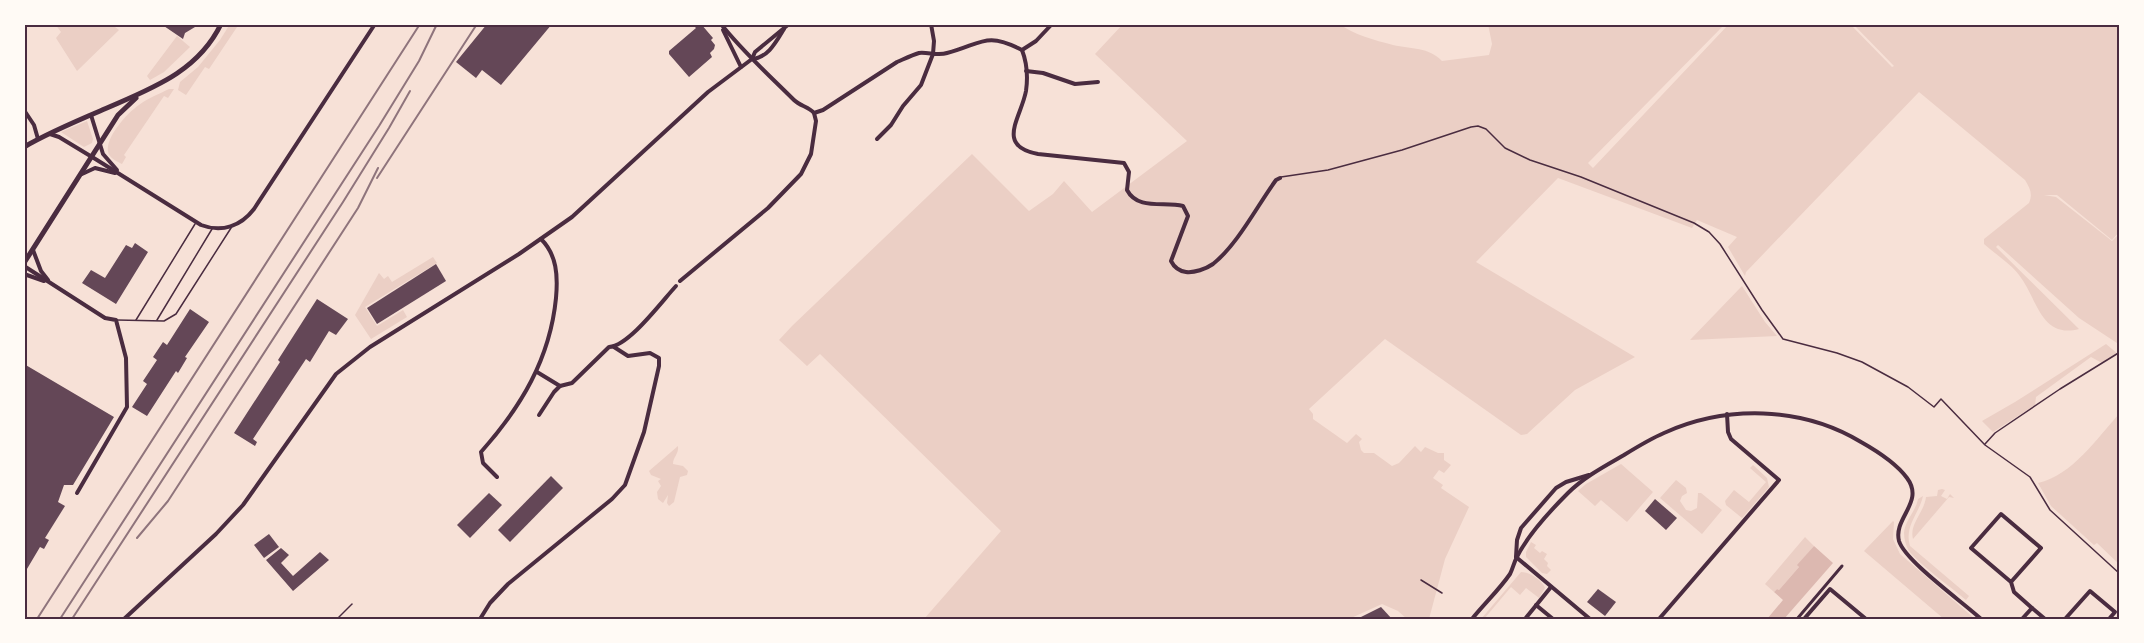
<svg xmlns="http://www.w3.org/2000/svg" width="2144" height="643" viewBox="0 0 2144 643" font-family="Figtree,sans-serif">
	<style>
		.green { fill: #ebcfc5 }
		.water { fill: #dcb8b0 }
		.building { fill: #644757 }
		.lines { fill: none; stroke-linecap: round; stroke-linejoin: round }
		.path { stroke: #4a2c40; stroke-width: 1.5 }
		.service { stroke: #4a2c40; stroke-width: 1.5 }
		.pedestrian { stroke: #4a2c40; stroke-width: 3 }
		.minor { stroke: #4a2c40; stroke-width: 4 }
		.secondary { stroke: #4a2c40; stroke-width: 5 }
		.rail { stroke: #8f747c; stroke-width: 2 }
		.neatline { fill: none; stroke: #4a2c40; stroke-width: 2 }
	</style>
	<rect width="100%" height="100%" fill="#f7e1d7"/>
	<!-- green -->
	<g class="green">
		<path d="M55,24H111L119,30L77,71L56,38L61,32Z"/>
		<path d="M230,24H239L209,69L205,67L186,95L178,90L180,82L198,67L220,40Z"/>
		<path d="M1123,24H1339C1355,35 1374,40 1393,45C1411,49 1429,47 1442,61L1489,55L1492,44L1488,24H1725L1588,163L1593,168L1729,24H1850L1892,67L1894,66L1853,24H2120V231L2112,240L2057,195H2044L2056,197L2112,241L2120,233V345L2079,318L1998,245L1996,247L2079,329C2040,339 2037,297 2019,275C2010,263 1995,254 1984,244V239L2029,203C2033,194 2030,188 2025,180L1919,92L1746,272L1745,276L1728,247L1737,237L1697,220L1692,228L1558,178L1476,262L1635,357L1575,390L1527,434L1521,435L1385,339L1309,409L1313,414V419L1347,443L1356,434L1362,439L1359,442L1361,450L1364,453H1374L1392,466L1399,463L1415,446L1421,452L1425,447L1438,453H1444V460L1451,465L1444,473L1439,470L1433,478L1443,485L1441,488L1469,507L1445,559L1429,619H1407L1398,611L1382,604L1349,619H924L1001,531L820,354L807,366L779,340L792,326L972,154L1029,211L1053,194L1064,181L1092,212L1187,141L1095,54Z"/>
		<path d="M177,36L190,47L164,72L150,80L147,76Z"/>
		<path d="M169,89H174L168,98L164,96L124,155L126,157L122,164C118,162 112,159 110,156C100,142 128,112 139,105C148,98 159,94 169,89Z"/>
		<path d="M87,121L93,139L92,143L84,147L61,132Z"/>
		<path d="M433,257L437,263L365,307L377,326L403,310L407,317L371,339L355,315L379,273L384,279L388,276L392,282Z"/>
		<path d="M1742,286L1765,322L1777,336L1690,340Z"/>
		<path d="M2106,344L2118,354L2102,363L2091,357L2036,397L2035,405L1993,432L1982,421L2015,402Z"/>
		<path d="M2120,413V565L2097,543L2094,545L2051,506L2038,483C2073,475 2096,439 2120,413Z"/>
		<path d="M678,446C679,454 673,457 673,464L683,466L688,471L687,475L680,477L674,502L669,506L667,503L668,495L663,503L658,499L657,492L661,486L658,481L661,479L651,475L649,471Z"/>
		<path d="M1621,464L1653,492L1627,522L1601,500L1595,506L1578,491L1586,484Z"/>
		<path d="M1753,465L1767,478L1769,487L1742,518L1726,505L1725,501L1734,490L1749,502L1766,482L1750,468Z"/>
		<path d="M1676,480L1686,488L1687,493L1682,496L1680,501L1686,510L1691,511L1697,508L1698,493H1701L1722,510L1702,534L1660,498Z"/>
		<path d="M1942,489L1945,490L1941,496L1947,499L1950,494L1954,498L1949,497L1913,539C1909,524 1924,513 1926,497L1937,496L1938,490Z"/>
		<path d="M1923,496C1919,514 1904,526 1910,546L1969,596L1966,600C1951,587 1920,565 1909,551C1906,546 1904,539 1904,533C1905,520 1916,511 1918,499Z"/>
		<path d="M1893,521L1894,522L1893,539L1900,554L1975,619H1944L1864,551Z"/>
		<path d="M1805,537L1814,546L1798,565L1799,567L1779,590L1777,589L1774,592L1765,584Z"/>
		<path d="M1531,542L1536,545L1534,548L1540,553L1542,551L1547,554L1544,559L1548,563L1547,566L1551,570L1547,574L1542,573L1526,557V552Z"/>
		<path d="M1521,572C1529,572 1542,580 1545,588L1539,598L1526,588L1520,595L1511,587L1484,619H1481Z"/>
	</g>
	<!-- water -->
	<path class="water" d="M1814,546L1833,563L1784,619H1767L1783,600L1774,592L1777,589L1779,590L1799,567L1797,565Z"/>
	<!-- building -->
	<g class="building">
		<path d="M161,24H196L195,27L185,33L183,39Z"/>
		<path d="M487,24H552L501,85L482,70L476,78L456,62Z"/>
		<path d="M692,24H701L713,38L711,40L715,45L714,49L710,53L712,57L689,77L669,54V51L696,28Z"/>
		<path d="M135,243L148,252L116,304L82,283L91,270L105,278L126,245L132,248Z"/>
		<path d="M436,264L446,281L377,324L367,308Z"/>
		<path d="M317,299L348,319L336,335L329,331L310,362L306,359L253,439L257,442L255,446L234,433L280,362L278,360Z"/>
		<path d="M190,309L209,322L185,357L187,358L178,373L176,371L147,416L132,407L147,384L143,381L157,360L153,357L163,342L167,345Z"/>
		<path d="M24,364L114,417L73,485H64L58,502L65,506L45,538L49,540L44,549L40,547L24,574Z"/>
		<path d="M551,476L563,488L510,542L498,530Z"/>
		<path d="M489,493L502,505L470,538L457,525Z"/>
		<path d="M1655,499L1677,518L1666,530L1645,511Z"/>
		<path d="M269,534L279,547L264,558L254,545Z"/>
		<path d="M281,548L289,555L281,563L293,576L320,552L329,560L293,591L266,560Z"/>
		<path d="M1598,589L1616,602L1605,616L1587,602Z"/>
		<path d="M1381,607L1392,619H1357Z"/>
	</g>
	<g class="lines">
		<!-- path -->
		<g class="path">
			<path d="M24,286L26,282"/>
			<path d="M1421,580L1442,593"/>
		</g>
		<!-- service -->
		<g class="service">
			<path d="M1281,177L1328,170L1402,150L1471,127L1478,126L1486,129L1505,148L1530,160L1581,177L1694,223L1709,232L1720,244L1762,310L1783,339L1837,353L1862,362L1908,387L1934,407L1941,399L1985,445L2030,477L2050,510L2120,574"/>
			<path d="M117,320L164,321L176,314L231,228"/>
			<path d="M136,320L195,224"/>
			<path d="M157,320L212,229"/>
			<path d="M1985,444L1995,433L2060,389L2120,352"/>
			<path d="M337,619L352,604"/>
		</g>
		<!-- pedestrian -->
		<path class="pedestrian" d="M1797,619L1842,566"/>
		<!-- minor -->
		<g class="minor">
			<path d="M721,24C743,52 769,75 794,100C800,106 809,107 814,113L823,110L897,62C904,59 912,55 919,53C928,52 938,56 947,53C982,44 985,31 1022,50L1036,41L1052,24"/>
			<path d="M723,30L741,67"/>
			<path d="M1022,50C1027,63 1028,77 1026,91C1021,118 995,146 1038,154L1124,163L1129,172L1127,190C1138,211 1165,201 1183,206L1188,216L1171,261C1174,267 1179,271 1186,272C1194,273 1206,269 1213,264C1238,244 1257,206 1276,180L1280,178"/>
			<path d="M752,59C768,58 776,42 784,29"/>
			<path d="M1026,71L1043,73L1075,84L1098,82"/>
			<path d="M24,110L34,125L38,139"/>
			<path d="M91,115L103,154L117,170"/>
			<path d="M50,134L59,137L97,160L201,225C222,233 241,226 254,209L375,24"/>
			<path d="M877,139L891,125L903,106L921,85L933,54L934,41L931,24"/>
			<path d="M82,174L95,168L115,173"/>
			<path d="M33,250L41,271L48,280"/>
			<path d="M24,266L105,318L116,320L126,358L127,407L77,493"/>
			<path d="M24,274L44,281"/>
			<path d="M680,281L768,208L801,174L811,154L816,121L814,113"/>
			<path d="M537,372L560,386L554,392L539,415"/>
			<path d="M560,386L572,383L609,347C629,346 662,301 676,286"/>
			<path d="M497,477L483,463L481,452C521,407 550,359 556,298C558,276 557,255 541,239"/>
			<path d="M1516,557L1517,540L1521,528L1556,488L1566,482L1589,475"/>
			<path d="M1516,557L1590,619"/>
			<path d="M2011,582L2041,548L2001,514L1971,548L2011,582L2014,592L2032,608L2022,619"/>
			<path d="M1536,605L1553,619"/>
			<path d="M2032,608L2045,619"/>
			<path d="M124,619L216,534L243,505L336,374L370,347L519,254L572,217L708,92L752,59L755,52L789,24"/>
			<path d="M480,619L490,603L508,584L612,499L625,485L644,432L659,366V358L650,353L628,356L614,347"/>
			<path d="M1472,619C1484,604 1499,590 1510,574C1513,568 1514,562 1517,557C1528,534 1550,511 1568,493C1584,477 1605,466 1624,455C1637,447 1650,439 1664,433C1726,405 1801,406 1861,442C1877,451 1896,463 1907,478C1925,502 1893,518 1899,541C1905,561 1964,603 1981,619"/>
			<path d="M1525,619L1551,587"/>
			<path d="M1659,619L1779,480L1731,439L1728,432L1727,414"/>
			<path d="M1804,619L1830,589L1866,619"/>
			<path d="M2065,619L2090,591L2115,612L2109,619"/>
		</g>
		<!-- secondary -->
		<g class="secondary">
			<path d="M24,147C48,133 74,122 100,111C147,90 197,74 221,24"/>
			<path d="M24,263L118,115L136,98"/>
		</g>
		<!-- rail -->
		<g class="rail">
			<path d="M377,178L477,24"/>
			<path d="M137,538L168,501L358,208L378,168"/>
			<path d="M37,619L420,24"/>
			<path d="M60,619L379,126L419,61L437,24"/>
			<path d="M72,619L343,202L389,128L410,91"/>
		</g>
	</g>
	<!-- border -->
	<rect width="2144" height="643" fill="none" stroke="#fffaf5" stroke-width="51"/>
	<rect x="26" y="26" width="2092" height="592" class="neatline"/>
</svg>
